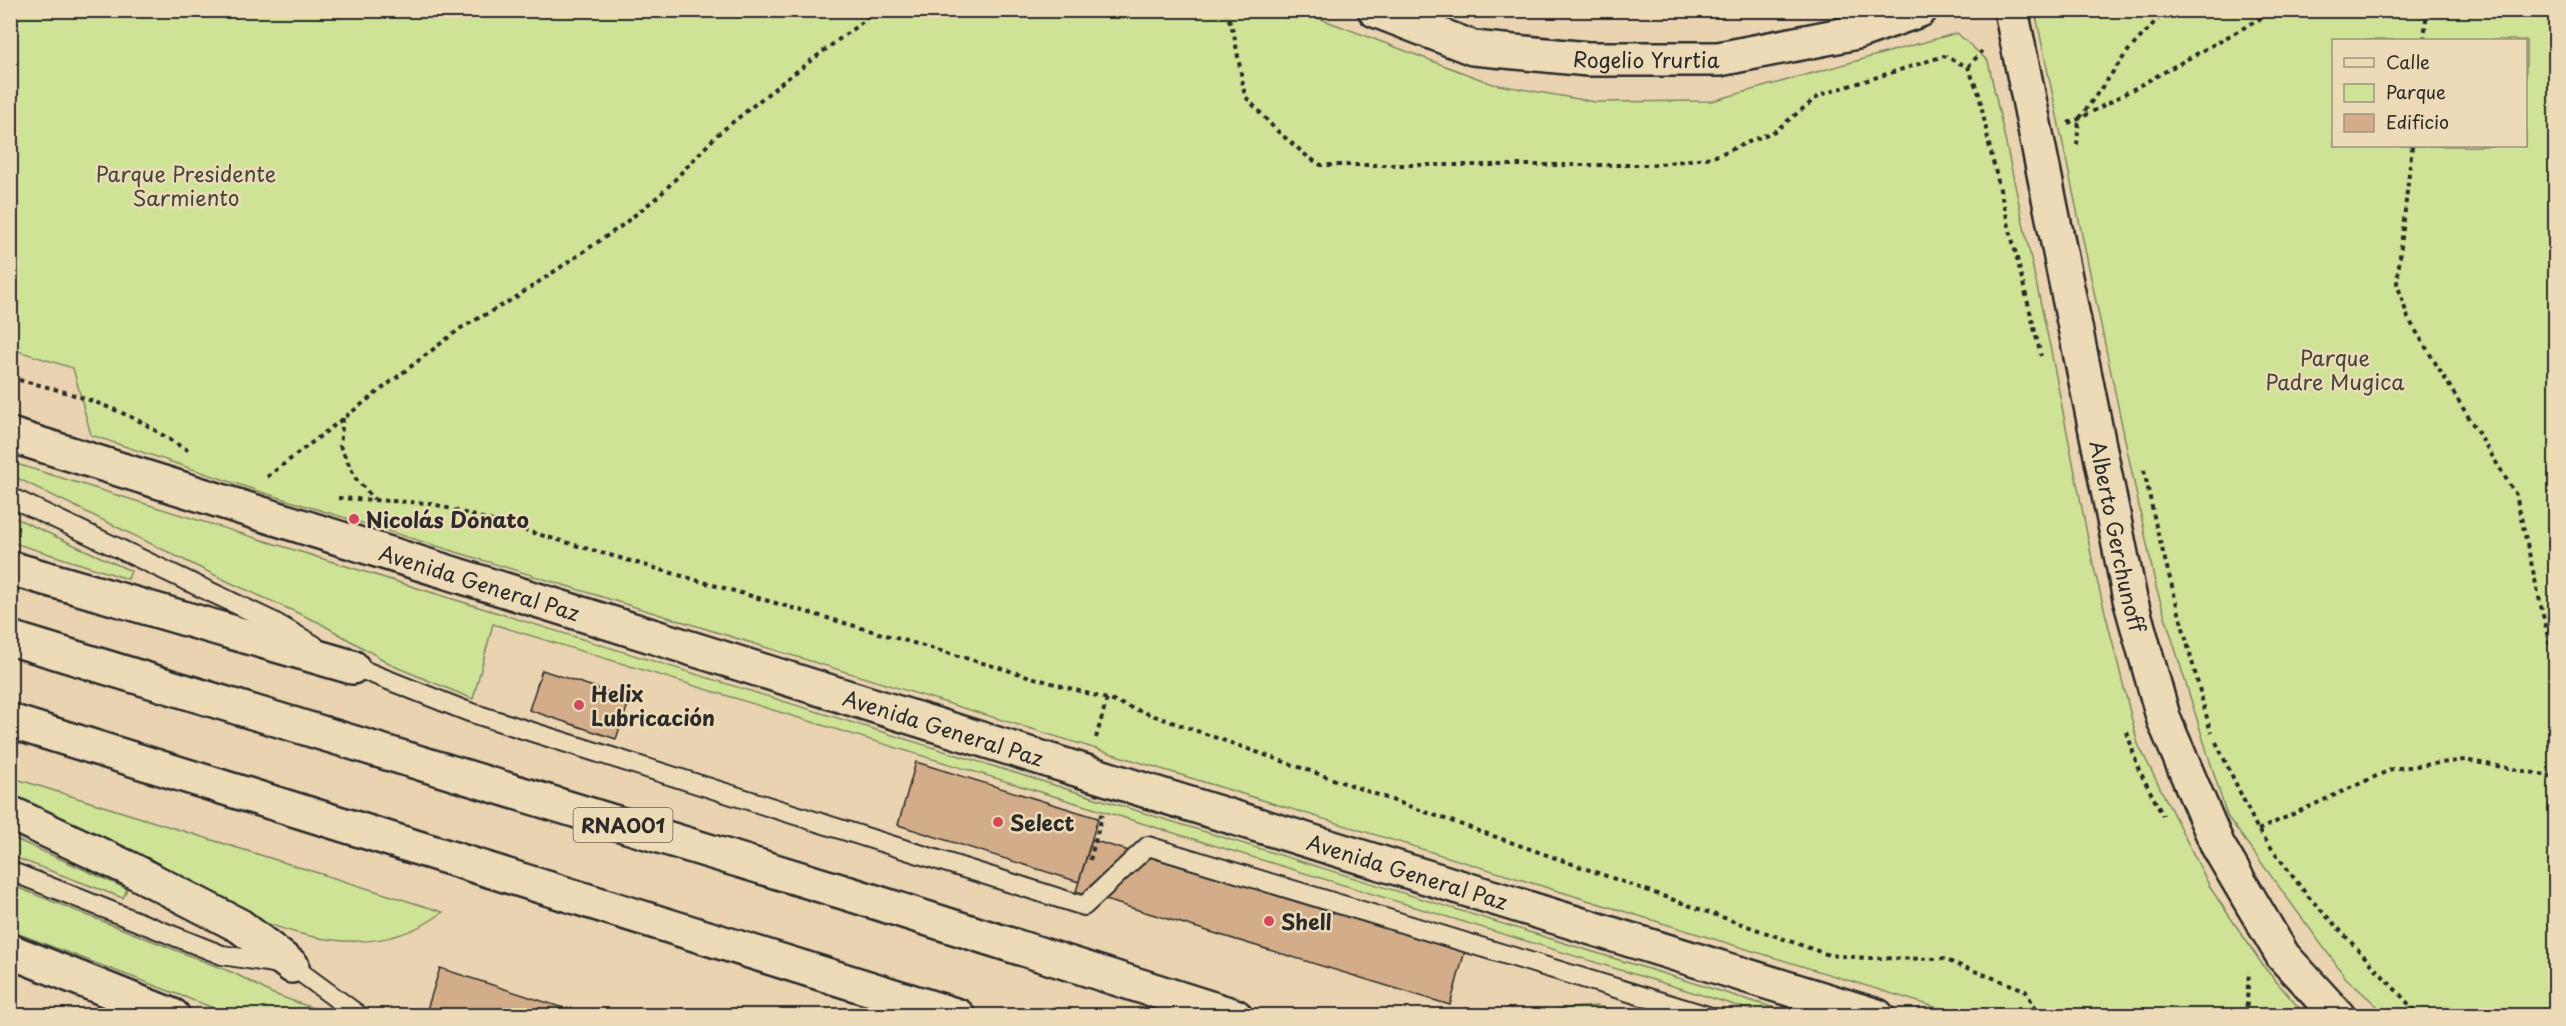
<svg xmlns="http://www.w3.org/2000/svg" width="2566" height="1026" viewBox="0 0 2566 1026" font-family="'Playpen Sans',sans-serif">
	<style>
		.green { fill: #cfe397; stroke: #7d8761; stroke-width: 1.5; fill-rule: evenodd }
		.building { fill: #d3ad89; stroke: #2b2b2b; stroke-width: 1.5 }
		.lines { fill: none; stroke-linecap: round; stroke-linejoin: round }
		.service-casing { stroke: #2b2b2b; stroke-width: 22 }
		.minor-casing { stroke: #2b2b2b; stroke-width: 38 }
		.tertiary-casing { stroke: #2b2b2b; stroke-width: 38 }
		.motorway-casing { stroke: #2b2b2b; stroke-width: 38 }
		.path { stroke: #2b2b2b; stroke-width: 4; stroke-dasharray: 4.5 4.5; stroke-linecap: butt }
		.service { stroke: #eddbb8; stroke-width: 18 }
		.minor { stroke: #eddbb8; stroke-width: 33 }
		.tertiary { stroke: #eddbb8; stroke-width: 33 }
		.motorway { stroke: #eddbb8; stroke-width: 33 }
		.poi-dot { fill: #d1495b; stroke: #eddbb8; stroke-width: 2 }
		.labels { text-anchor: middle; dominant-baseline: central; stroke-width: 5; stroke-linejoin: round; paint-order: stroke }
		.shield { fill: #eddbb8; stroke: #656055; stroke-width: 1.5 }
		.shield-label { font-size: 20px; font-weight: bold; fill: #2b2b2b }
		.street-label { font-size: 21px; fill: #2b2b2b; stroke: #eddbb8 }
		.park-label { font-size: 21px; fill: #44473b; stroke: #eddbb8 }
		.poi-label { font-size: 21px; font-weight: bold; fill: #2b2b2b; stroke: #eddbb8; text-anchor: start }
	</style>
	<rect width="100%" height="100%" fill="#ead3b0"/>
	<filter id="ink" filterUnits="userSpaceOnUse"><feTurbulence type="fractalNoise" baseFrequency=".0167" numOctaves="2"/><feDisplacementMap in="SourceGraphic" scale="12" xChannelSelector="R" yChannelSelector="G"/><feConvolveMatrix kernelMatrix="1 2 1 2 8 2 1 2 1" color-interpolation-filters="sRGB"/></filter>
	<g filter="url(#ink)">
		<!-- green -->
		<g class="green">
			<path d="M10,11H1300L1493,84L1595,102L1712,101L1957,33L1988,61L2051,351L2093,564L2138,744L2211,889L2264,967L2305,1015H1961L258,491L91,435L73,368L11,349Z"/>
			<path d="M2035,11H2555V1015H2387L2346,978L2227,816L2156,587ZM2334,40H2526V146H2334Z"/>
			<path d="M10,462L1797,1015H1767L493,624L473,699L396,667L318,622L229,582L11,475Z"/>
			<path d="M11,516L131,571L128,579L11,542Z"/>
			<path d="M10,777L443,912C353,981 239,913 153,869C106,845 58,821 11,797Z"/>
			<path d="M10,837H11L127,889L123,898L11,856Z"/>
			<path d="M11,885L236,974L271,993L332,1015H232L11,931Z"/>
			<path d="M1596,1006L1638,1015H1540L1559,1009Z"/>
		</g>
		<!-- building -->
		<g class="building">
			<path d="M542,670L630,699L616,739L529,710Z"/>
			<path d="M916,762L1098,818L1079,882L898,825Z"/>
			<path d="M1092,840L1465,951L1450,1005L1076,891Z"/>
			<path d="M440,968L588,1016H425Z"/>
		</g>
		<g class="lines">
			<!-- service casing -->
			<g class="service-casing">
				<g id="service">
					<path d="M10,497L274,622L314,645"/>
					<path d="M345,663L469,712L1084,906L1148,846L1708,1016"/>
					<path d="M10,871L222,955L292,966L360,1016"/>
				</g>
			</g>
			<!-- minor casing -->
			<g class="minor-casing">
				<g id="minor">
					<path id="s1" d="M1375,10L1473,48L1588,59H1719L1857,32L1920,10"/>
					<path id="s2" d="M2011,10L2130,599L2164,720L2218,846L2283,956L2338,1016"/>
				</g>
			</g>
			<!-- tertiary casing -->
			<g class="tertiary-casing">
				<g id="tertiary">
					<path id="s3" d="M10,435L1086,772L1877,1016"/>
					<path d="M10,951L173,1016"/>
				</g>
			</g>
			<!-- motorway casing -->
			<g class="motorway-casing">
				<g id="motorway">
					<path d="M10,568L352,667"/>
					<path d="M10,638L853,895L1235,1016"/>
					<path d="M10,721L958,1016"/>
					<path d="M10,813L130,869L240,926L292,966"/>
				</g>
			</g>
			<!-- path -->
			<g class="path">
				<path d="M1226,10L1234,34L1245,96L1275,129L1308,157L1321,165H1653L1713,157L1775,131L1820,95L1944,56L1968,67L1979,94L1990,149L2041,356"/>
				<path d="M2424,40L2427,10"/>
				<path d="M1968,67L1982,51"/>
				<path d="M2068,123L2079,119L2276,10"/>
				<path d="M2077,145L2079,119L2128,51L2166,10"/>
				<path d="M2412,146L2397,283L2408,318L2516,495L2556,673"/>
				<path d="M10,378C52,387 92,399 131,417C152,426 170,442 192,452"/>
				<path d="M343,418L340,446L356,479L374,499"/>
				<path d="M2144,470L2156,526L2211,733"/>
				<path d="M267,477L461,328L515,298L620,227L661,194L717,135L780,84L878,10"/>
				<path d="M338,498L430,503L1107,699"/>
				<path d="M2127,732L2138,768L2163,816"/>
				<path d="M1096,738L1107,699L1829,955L1866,958L1943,959L2025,990L2040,1016"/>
				<path d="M2216,742L2258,830L2306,894L2420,1016"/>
				<path d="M2258,830L2392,769L2465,760L2556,777"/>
				<path d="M1090,860L1102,816L1099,815"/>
				<path d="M2246,1016L2249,971"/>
			</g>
			<!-- service -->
			<use href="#service" class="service"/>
			<!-- minor -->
			<use href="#minor" class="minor"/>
			<!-- tertiary -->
			<use href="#tertiary" class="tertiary"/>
			<!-- motorway -->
			<use href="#motorway" class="motorway"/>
		</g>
	</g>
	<!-- markers -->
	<g class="poi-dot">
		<circle cx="354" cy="519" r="6"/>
		<circle cx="579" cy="705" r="6"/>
		<circle cx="998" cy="822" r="6"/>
		<circle cx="1269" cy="921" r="6"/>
	</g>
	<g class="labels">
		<!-- shield labels -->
		<rect class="shield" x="573.5" y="808" width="99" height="34" rx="4.5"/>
		<g class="shield-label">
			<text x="623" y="825">RNA001</text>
		</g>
		<!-- street labels -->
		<g class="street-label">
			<text stroke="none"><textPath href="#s1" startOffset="279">Rogelio Yrurtia</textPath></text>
			<text stroke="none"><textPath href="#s2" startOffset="537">Alberto Gerchunoff</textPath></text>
			<text stroke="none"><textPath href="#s3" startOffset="492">Avenida General Paz</textPath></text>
			<text stroke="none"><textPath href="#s3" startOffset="978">Avenida General Paz</textPath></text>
			<text stroke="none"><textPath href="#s3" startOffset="1464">Avenida General Paz</textPath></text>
		</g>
		<!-- park labels -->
		<g class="park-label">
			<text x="186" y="173">Parque Presidente<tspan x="186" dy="24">Sarmiento</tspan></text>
			<text x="2335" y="357">Parque<tspan x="2335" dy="24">Padre Mugica</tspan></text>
		</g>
		<!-- poi labels -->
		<g class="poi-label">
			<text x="366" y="519">Nicolás Donato</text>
			<text x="591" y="693">Helix<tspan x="591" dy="24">Lubricación</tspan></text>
			<text x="1010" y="822">Select</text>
			<text x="1281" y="921">Shell</text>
		</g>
	</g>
	<!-- margin -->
	<rect width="2566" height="1026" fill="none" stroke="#eddbb8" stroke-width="36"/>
	<rect x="18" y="18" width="2530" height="990" fill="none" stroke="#2b2b2b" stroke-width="2" filter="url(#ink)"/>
	<!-- legend -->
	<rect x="2332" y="39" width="195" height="108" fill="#eddbb8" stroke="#9f9580" stroke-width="1.5"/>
	<rect x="2344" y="58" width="30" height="9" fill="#eddbb8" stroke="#9f9580" stroke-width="1.5"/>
	<text x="2386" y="69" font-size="18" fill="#2b2b2b">Calle</text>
	<rect x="2344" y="84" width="30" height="18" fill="#cfe397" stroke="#9f9580" stroke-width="1.5"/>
	<text x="2386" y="99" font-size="18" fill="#2b2b2b">Parque</text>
	<rect x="2344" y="114" width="30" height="18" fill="#d3ad89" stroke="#9f9580" stroke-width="1.5"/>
	<text x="2386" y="129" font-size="18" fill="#2b2b2b">Edificio</text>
</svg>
